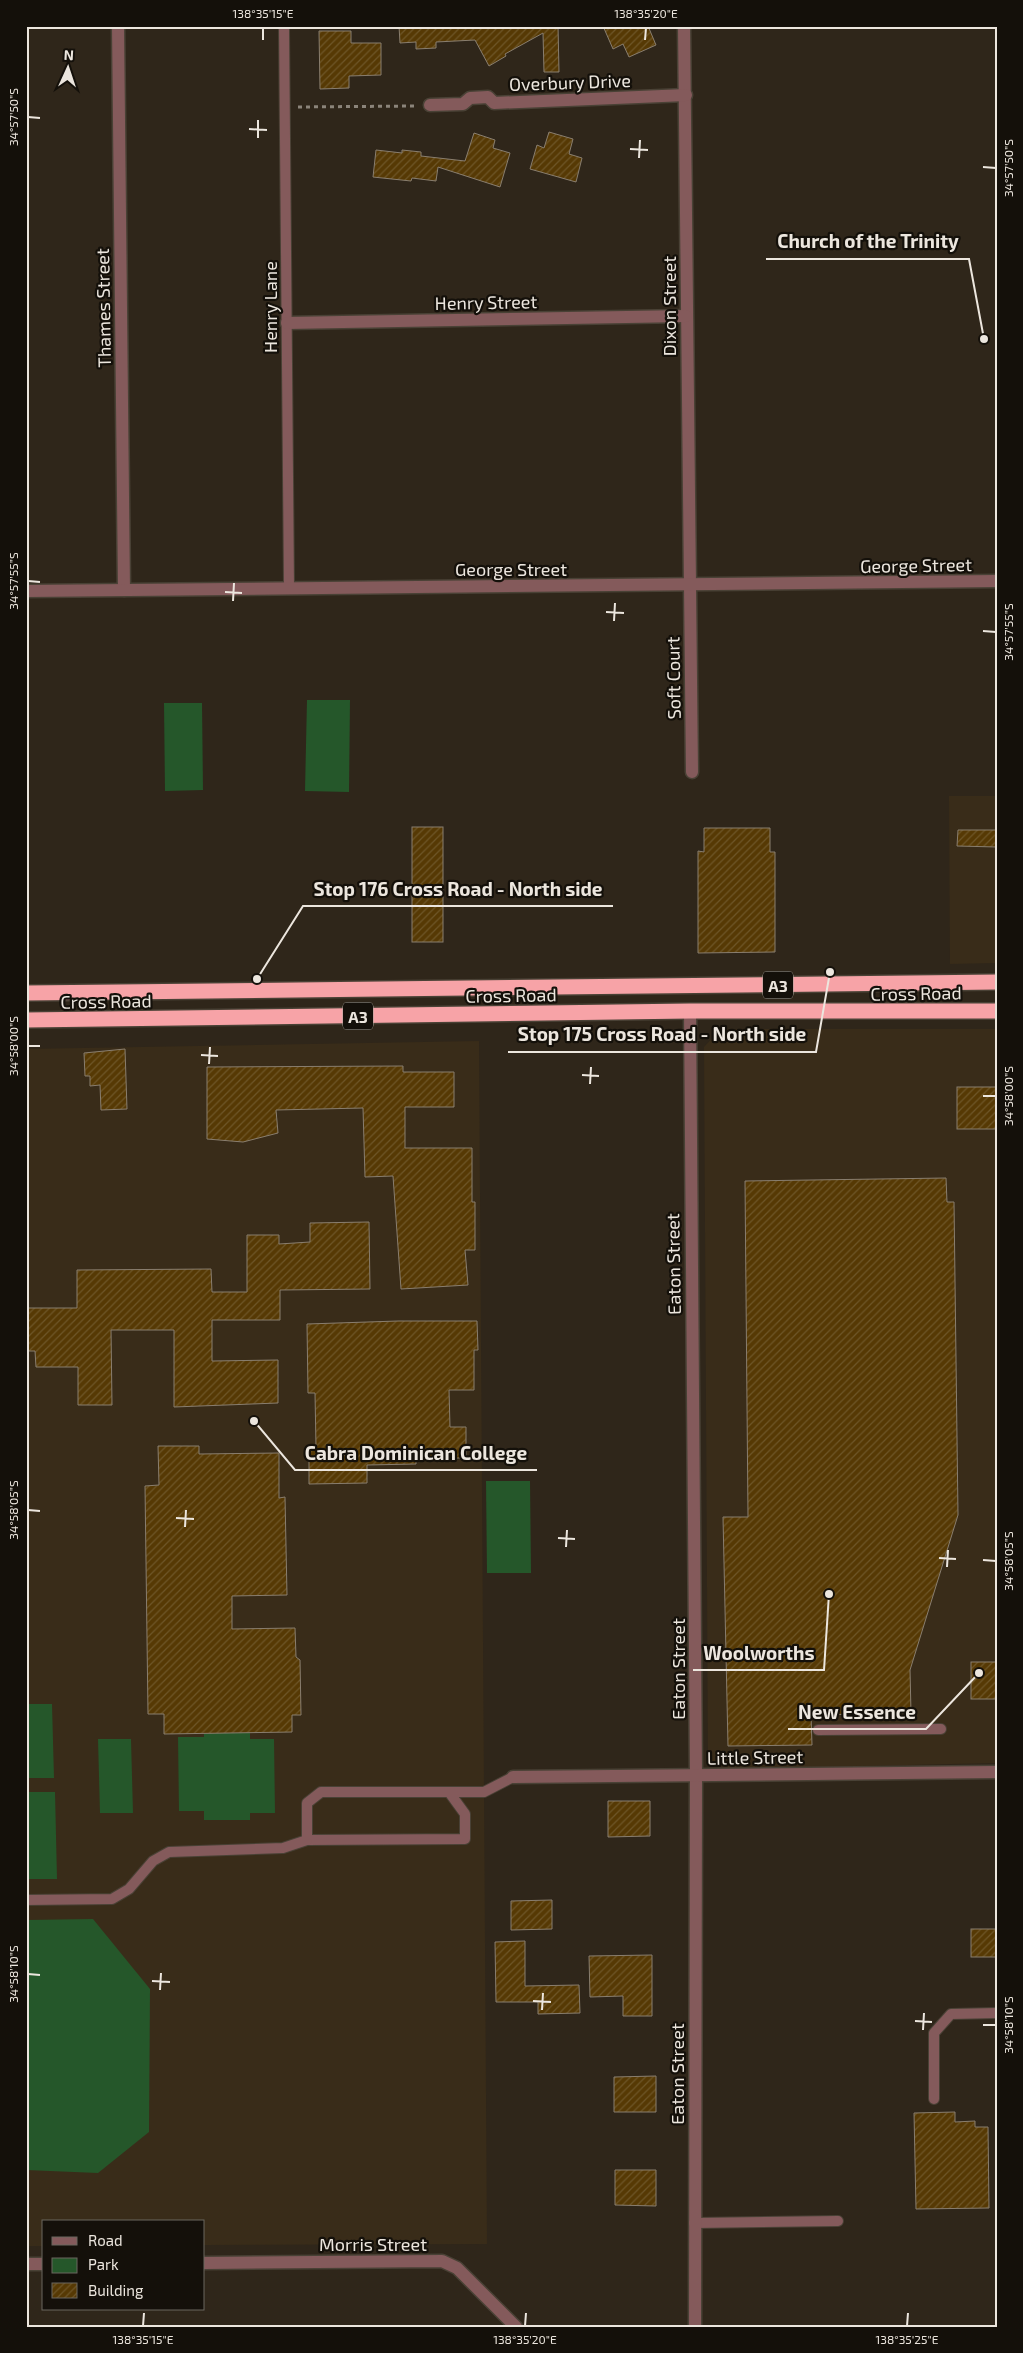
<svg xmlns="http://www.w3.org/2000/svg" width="1023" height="2353" viewBox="0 0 1023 2353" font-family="'Exo 2',sans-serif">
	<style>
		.built { fill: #392c19 }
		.park { fill: #25572a }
		.building { fill: url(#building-hatch); stroke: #897e6f }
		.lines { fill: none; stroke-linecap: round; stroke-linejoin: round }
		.lane-casing { stroke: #494135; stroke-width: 12 }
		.street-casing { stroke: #494135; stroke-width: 15 }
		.highway-casing { stroke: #494135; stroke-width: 18 }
		.path { stroke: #8b847a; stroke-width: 3; stroke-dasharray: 4 4; stroke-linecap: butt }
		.lane { stroke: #845a5b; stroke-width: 10 }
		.street { stroke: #845a5b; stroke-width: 12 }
		.highway { stroke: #f7a3a7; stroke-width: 15 }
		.ticks { fill: none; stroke: #ece6de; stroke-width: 2 }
		.labels { text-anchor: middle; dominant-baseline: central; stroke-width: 4.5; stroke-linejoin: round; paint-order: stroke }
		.shield { fill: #14100a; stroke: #aba69e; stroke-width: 1 }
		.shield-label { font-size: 16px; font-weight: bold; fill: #ece6de }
		.street-label { font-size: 18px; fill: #ece6de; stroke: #14100a }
		.leader { fill: none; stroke: #ece6de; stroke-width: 2 }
		.callout-dot { fill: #ece6de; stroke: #14100a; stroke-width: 2 }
		.callout-label { font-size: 19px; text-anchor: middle; font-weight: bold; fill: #ece6de; stroke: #14100a; stroke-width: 4.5; stroke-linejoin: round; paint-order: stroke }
		.neatline { fill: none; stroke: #ece6de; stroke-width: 2 }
		.ticks-label { font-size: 12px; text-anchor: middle; fill: #ece6de }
	</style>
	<defs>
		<pattern id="building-hatch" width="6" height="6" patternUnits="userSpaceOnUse" patternTransform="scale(1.25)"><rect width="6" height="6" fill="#563904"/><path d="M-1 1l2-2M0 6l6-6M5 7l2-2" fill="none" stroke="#6e5628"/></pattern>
	</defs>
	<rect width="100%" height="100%" fill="#2f261a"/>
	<!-- built -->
	<g class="built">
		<path d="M949,796H997V963L950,964Z"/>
		<path d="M721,1029H997V1763L727,1769L708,1760L704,1047Z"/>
		<path d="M479,1041L487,2244L204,2245V2222H44V2246H26V1049Z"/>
	</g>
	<!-- park -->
	<g class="park">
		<path d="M307,700H350L349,792L305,791Z"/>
		<path d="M164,703H202L203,790L165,791Z"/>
		<path d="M486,1481H530L531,1573H487Z"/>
		<path d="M26,1704H52L54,1778H26Z"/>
		<path d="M204,1729L250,1730V1739H274L275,1813H250V1820H204V1811H179L178,1737H204Z"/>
		<path d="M98,1739H131L133,1813H100Z"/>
		<path d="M26,1792H55L57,1879H26Z"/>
		<path d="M93,1919L150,1989L149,2132L98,2173L26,2170V1920Z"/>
	</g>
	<!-- building -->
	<g class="building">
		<path d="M399,26H558L559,72H544L543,33L505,54L506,56L489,66L475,40L436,42V48L416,49V42L400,43Z"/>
		<path d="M603,26H648L656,45L629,57L623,44L613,49Z"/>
		<path d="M319,31H351V43H381V75L349,76V88L320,89Z"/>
		<path d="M549,132L573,139L569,154L582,158L576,182L530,169L537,145L544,148Z"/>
		<path d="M474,133L495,140L493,148L510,153L500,187L438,167L436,181L412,178L411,181L373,177L376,150L402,153V150L421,152V156L465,161Z"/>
		<rect x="412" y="827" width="31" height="115"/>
		<path d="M704,828H770V852H775V952L698,953V851L704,852Z"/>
		<path d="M958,830H997V847L957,846Z"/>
		<path d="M125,1049L127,1109L101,1110L100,1085L90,1086V1076H85L84,1053Z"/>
		<path d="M403,1066V1072H454V1107H405V1148H472V1202H475V1250H465L468,1285L401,1289L393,1176L365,1177L363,1108L276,1110L278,1133L243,1142L207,1139V1067Z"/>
		<rect x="957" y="1087" width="40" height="42"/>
		<path d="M946,1178L947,1202H954L958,1515L910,1670L911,1713L811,1715L812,1745L728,1746L723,1517H748L745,1181Z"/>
		<path d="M369,1222L370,1289L280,1290V1320H212V1361L278,1360V1403L174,1407V1330H111L112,1405H78V1367H36L35,1351H26V1308H77V1270L211,1269L212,1292H247V1235H279V1244L310,1242V1223Z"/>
		<path d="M398,1321H477L478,1350H474V1390H449L450,1427H466V1458H416V1464L367,1465V1483L309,1484V1448L316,1447L315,1393H308L307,1324Z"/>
		<path d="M158,1446H199V1454L279,1453V1498L285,1497L287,1595L232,1596V1629L295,1628L296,1657L300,1660L301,1715H292V1732L164,1734V1714H148L145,1486L159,1485Z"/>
		<rect x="971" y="1662" width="26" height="37"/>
		<path d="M608,1801H650V1836L608,1837Z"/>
		<path d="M552,1900V1929L511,1930V1901Z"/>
		<rect x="971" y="1929" width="26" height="28"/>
		<path d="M525,1941V1986L579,1985L580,2013L538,2014V2002H496L495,1942Z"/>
		<path d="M652,1955V2016H623V1996L590,1997L589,1956Z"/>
		<path d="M656,2076V2112H614V2077Z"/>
		<path d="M955,2112V2122L975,2121V2127H988L989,2208L916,2209L914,2113Z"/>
		<path d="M615,2170H656V2206L615,2205Z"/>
	</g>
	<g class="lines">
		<!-- lane casing -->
		<g class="lane-casing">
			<g id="lane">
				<path d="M284,26L289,588"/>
				<path d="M818,1730L941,1729"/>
				<path d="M307,1840L465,1839V1814L449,1792"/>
				<path d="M26,1900L112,1899L129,1889L153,1861L169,1852L283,1848L307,1840V1803L321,1792H484L513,1777"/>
				<path d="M934,2099V2033L951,2014L997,2013"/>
				<path d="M694,2223L838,2221"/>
			</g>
		</g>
		<!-- street casing -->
		<g class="street-casing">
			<g id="street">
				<path d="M118,26L124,590"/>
				<path d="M684,26L692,772"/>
				<path d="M430,105L463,104L470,98L488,97L494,103L686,95"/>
				<path d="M287,323L686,316"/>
				<path d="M26,591L997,581"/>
				<path d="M690,1011L696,1775L695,2327"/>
				<path d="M513,1777L997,1772"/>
				<path d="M204,2263L442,2261L457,2268L516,2327"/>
				<path d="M26,2264H44"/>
			</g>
		</g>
		<!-- highway casing -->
		<g class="highway-casing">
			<g id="highway">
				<path d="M26,993L997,982"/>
				<path d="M26,1020L690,1011H997"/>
			</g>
		</g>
		<!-- path -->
		<path class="path" d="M298,107L414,106"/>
		<!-- lane -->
		<use href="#lane" class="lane"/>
		<!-- street -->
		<use href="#street" class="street"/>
		<!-- highway -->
		<use href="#highway" class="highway"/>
	</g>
	<!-- ticks -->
	<path class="ticks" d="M263,40V28M645,40L646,28M28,117L40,118M249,129L267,130M258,138V120M630,149L648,150M639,158L640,140M983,167L996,168M28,581L40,582M225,592L242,593M233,601L234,583M606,612L624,613M614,621L615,603M983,631L996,632M28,1046H40M201,1055L218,1056M209,1064L210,1047M582,1075L599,1076M590,1084L591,1067M983,1096H996M28,1510L40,1511M176,1518L194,1519M185,1527L186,1510M558,1538L575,1539M566,1547L567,1530M939,1558L956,1559M983,1560L996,1561M947,1567L948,1550M28,1974L40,1975M152,1981L170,1982M160,1990L161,1973M533,2001L551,2002M542,2010L543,1993M915,2021L932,2022M983,2025H996M923,2030L924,2013M143,2326L144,2313M525,2326L526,2313M907,2326L908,2313"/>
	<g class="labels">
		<!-- shield labels -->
		<g class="shield">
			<rect x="763" y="971.5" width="30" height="27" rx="4"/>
			<rect x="343" y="1002.5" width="30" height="27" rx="4"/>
		</g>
		<g class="shield-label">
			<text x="778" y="985">A3</text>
			<text x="358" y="1016">A3</text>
		</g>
		<!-- street labels -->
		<g class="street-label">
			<text transform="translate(570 82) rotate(-2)">Overbury Drive</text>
			<text transform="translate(486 302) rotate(-1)">Henry Street</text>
			<text transform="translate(669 306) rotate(-90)">Dixon Street</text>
			<text transform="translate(270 307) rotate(-90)">Henry Lane</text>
			<text transform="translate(103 308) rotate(-91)">Thames Street</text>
			<text transform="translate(916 565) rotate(-1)">George Street</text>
			<text x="511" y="569">George Street</text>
			<text transform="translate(673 678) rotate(-91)">Soft Court</text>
			<text transform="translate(916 993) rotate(-1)">Cross Road</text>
			<text transform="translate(511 995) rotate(-1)">Cross Road</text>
			<text transform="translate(106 1001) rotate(-1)">Cross Road</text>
			<text transform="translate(673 1264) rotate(-91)">Eaton Street</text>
			<text transform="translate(678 1669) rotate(-90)">Eaton Street</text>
			<text transform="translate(755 1757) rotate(-1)">Little Street</text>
			<text transform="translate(677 2074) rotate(-90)">Eaton Street</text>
			<text x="373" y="2244">Morris Street</text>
		</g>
	</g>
	<!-- callouts -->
	<path class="leader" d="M984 339L969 259H766M257 979L303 906H613M830 972L816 1052H508M254 1421L295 1470H537M829 1594L824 1670H693M979 1673L926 1729H788"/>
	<g class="callout-dot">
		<circle cx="984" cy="339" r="5"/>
		<circle cx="257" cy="979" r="5"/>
		<circle cx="830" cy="972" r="5"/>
		<circle cx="254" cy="1421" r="5"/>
		<circle cx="829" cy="1594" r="5"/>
		<circle cx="979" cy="1673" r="5"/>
	</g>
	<g class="callout-label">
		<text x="868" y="248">Church of the Trinity</text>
		<text x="458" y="896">Stop 176 Cross Road - North side</text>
		<text x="662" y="1041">Stop 175 Cross Road - North side</text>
		<text x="416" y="1460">Cabra Dominican College</text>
		<text x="759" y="1660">Woolworths</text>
		<text x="857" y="1719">New Essence</text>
	</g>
	<!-- border -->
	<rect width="1023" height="2353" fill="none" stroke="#14100a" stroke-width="55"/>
	<!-- legend -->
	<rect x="42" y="2220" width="162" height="90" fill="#14100a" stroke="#6a665f"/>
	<rect x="52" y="2237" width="25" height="8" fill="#845a5b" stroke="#6a665f"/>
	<text x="88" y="2246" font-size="15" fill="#ece6de">Road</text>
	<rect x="52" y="2258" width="25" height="15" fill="#25572a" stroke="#6a665f"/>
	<text x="88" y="2270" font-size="15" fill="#ece6de">Park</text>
	<rect x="52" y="2283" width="25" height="15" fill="url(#building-hatch)" stroke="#6a665f"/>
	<text x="88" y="2296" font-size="15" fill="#ece6de">Building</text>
	<!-- north arrow -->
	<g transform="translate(68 68) rotate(3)" stroke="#14100a" stroke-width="4" paint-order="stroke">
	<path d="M0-4L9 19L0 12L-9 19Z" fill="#ece6de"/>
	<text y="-8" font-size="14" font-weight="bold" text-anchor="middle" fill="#ece6de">N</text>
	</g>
	<rect x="28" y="28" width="968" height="2298" class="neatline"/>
	<g class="ticks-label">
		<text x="263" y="18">138°35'15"E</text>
		<text x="646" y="18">138°35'20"E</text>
		<text transform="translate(14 117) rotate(-90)" y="4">34°57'50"S</text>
		<text transform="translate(1009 168) rotate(-90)" y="4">34°57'50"S</text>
		<text transform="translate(14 581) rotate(-90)" y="4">34°57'55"S</text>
		<text transform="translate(1009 632) rotate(-90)" y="4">34°57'55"S</text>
		<text transform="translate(14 1046) rotate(-90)" y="4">34°58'00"S</text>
		<text transform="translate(1009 1096) rotate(-90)" y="4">34°58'00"S</text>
		<text transform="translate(14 1510) rotate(-90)" y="4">34°58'05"S</text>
		<text transform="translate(1009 1561) rotate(-90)" y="4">34°58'05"S</text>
		<text transform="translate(14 1974) rotate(-90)" y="4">34°58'10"S</text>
		<text transform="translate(1009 2025) rotate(-90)" y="4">34°58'10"S</text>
		<text x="143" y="2344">138°35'15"E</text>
		<text x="525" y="2344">138°35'20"E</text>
		<text x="907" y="2344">138°35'25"E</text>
	</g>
</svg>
